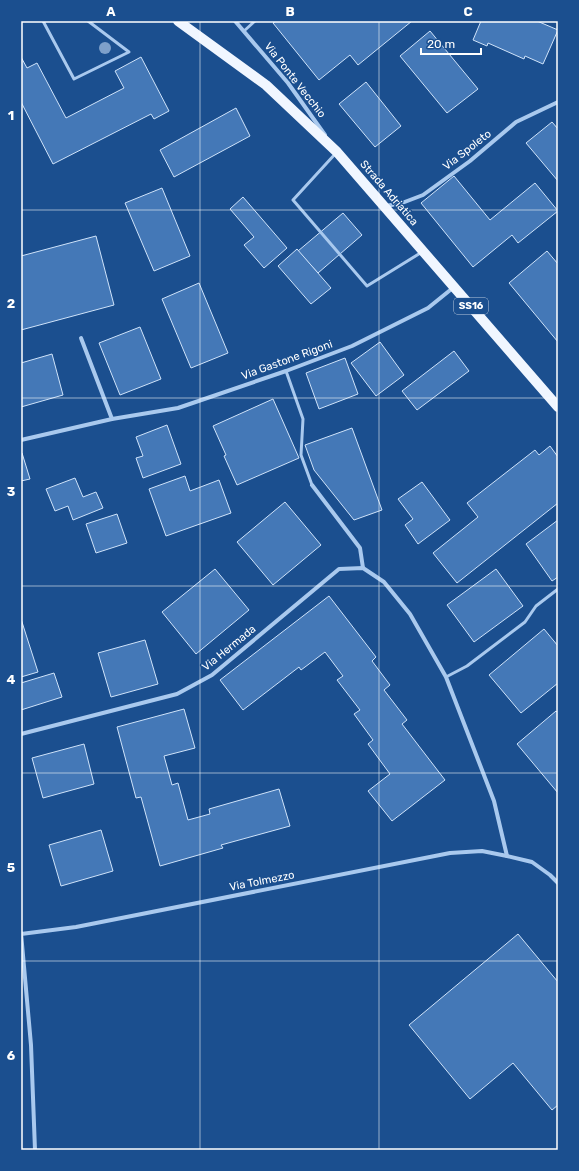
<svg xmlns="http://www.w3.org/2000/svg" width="579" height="1171" viewBox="0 0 579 1171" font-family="Rubik,sans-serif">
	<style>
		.building { fill: #4478b7; stroke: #cfe3fa }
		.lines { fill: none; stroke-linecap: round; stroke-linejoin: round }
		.lane { stroke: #a9c9ee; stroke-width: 3 }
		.street { stroke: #a9c9ee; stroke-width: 4 }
		.primary { stroke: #f0f6ff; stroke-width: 10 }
		.tree { fill: #7ea0ca }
		.grid { fill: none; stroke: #fff; stroke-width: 1; stroke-opacity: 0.55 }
		.labels { text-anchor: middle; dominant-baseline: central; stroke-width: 3; stroke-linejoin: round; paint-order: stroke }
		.shield { fill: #1b4f8f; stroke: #bbcadd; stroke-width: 1 }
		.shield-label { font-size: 10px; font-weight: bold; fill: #fff }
		.street-label { font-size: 11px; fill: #fff; stroke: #1b4f8f }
		.neatline { fill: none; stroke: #fff; stroke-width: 1.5 }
		.grid-label { font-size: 13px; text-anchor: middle; font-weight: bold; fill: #fff }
	</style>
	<rect width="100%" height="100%" fill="#1b4f8f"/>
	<!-- building -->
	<g class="building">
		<path d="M276,21H412L358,65L350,55L319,80L273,23Z"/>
		<path d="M481,21H537L558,30L543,64L525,56L524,59L488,43L487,46L473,40Z"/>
		<path d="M430,31L478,89L447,113L400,56Z"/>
		<path d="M21,57L27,68L37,63L66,118L124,88L115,71L141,57L169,111L154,119L151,114L53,164L21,102Z"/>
		<path d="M366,82L401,126L375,147L339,104Z"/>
		<path d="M236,108L250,136L174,177L160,150Z"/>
		<path d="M552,122L558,129V181L526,143Z"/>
		<path d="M454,176L490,220L535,183L558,211L518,243L512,235L473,267L421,203Z"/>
		<path d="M162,188L190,256L154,271L125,203Z"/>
		<path d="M243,197L287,248L264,268L244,245L254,237L230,209Z"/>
		<path d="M343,213L362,235L318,273L298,251Z"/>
		<path d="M96,236L114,305L21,330V256Z"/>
		<path d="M297,249L331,288L311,304L278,266Z"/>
		<path d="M547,251L558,264V342L509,283Z"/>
		<path d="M199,283L228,353L191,368L162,299Z"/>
		<path d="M140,327L161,379L120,395L99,343Z"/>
		<path d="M380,342L404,375L376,396L351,363Z"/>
		<path d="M454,351L469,371L417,410L402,391Z"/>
		<path d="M52,354L63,395L21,407V363Z"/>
		<path d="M345,358L358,394L319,409L306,373Z"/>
		<path d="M273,399L299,458L237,485L224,456L226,455L213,426Z"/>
		<path d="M167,425L181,464L143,478L136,458L143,456L136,437Z"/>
		<path d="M352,428L382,510L354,520L314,470L305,445Z"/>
		<path d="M550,446L558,457V503L457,583L433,553L478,517L467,503L535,450L539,455Z"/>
		<path d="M21,453H22L30,479L21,481Z"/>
		<path d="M185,476L190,491L219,480L231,513L166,536L149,489Z"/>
		<path d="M75,478L83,497L96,492L103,508L73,520L68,506L55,511L46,489Z"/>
		<path d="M422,482L450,520L418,544L405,525L413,519L398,499Z"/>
		<path d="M285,502L321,545L273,585L237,542Z"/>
		<path d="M117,514L127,543L96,553L86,524Z"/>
		<path d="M558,520V577L552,581L526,544Z"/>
		<path d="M215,569L249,610L196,654L162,612Z"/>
		<path d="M496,569L523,606L474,642L447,605Z"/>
		<path d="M329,596L376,657L372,661L390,685L384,690L407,720L402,724L445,780L392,821L368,791L390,774L368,744L373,740L354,714L360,710L337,680L343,676L325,652L301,670L299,667L243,710L220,680Z"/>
		<path d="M21,619L38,672L21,677Z"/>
		<path d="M544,629L558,646V683L521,713L489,675Z"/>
		<path d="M145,640L158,684L111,697L98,653Z"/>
		<path d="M54,673L62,697L21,710V683Z"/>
		<path d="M184,709L195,748L164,756L172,785L178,783L188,820L210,814L209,809L279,789L290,826L221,845L223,848L160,866L141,797L136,798L117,727Z"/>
		<path d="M556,711L558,713V793L517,744Z"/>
		<path d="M84,744L94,784L43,798L32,758Z"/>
		<path d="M101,830L113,871L61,886L49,845Z"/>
		<path d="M518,934L558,982V1105L552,1110L513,1063L470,1099L409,1025Z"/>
	</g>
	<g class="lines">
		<!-- lane -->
		<g class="lane">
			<path d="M43,21L74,79L129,52L88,21"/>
			<path d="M244,31L255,21"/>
			<path d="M336,153L293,200L367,286L422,252"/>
			<path d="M286,371L303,419L301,455L312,485"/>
			<path d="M446,677L467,666L525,622L536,606L558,589"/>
		</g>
		<!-- street -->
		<g class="street">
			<path d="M235,21L288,83L325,135"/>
			<path d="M386,206L402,203L423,195L470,161L516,122L558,102"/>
			<path d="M81,338L112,419"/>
			<path d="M21,440L112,419L178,408L286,371L352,346L428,308L454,287"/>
			<path d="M312,485L360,548L363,568"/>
			<path d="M21,734L177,694L212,675L339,569L363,568L384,582L410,614L446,677L494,801L507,856"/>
			<path d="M21,933L31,1045L35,1150"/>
			<path d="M21,934L76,927L450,853L482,851L507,856L532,862L550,875L558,883"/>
		</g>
		<!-- primary -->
		<path class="primary" d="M178,21L266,85L337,152L558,407"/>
	</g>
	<!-- trees -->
	<circle class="tree" cx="105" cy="48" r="6"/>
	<!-- grid -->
	<path class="grid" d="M200,21V1150M379,21V1150M21,210H558M21,398H558M21,586H558M21,773H558M21,961H558"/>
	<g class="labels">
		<!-- shield labels -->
		<rect class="shield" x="454" y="298" width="34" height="16" rx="3"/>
		<g class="shield-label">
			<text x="471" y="306">SS16</text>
		</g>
		<!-- street labels -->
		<g class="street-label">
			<text transform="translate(295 80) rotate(52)">Via Ponte Vecchio</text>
			<text transform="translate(467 150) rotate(-38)">Via Spoleto</text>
			<text transform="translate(389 193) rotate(49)">Strada Adriatica</text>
			<text transform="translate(287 360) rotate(-20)">Via Gastone Rigoni</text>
			<text transform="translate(229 648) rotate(-39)">Via Hermada</text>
			<text transform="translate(262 881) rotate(-11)">Via Tolmezzo</text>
		</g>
	</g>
	<!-- border -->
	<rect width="579" height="1171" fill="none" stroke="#1b4f8f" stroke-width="44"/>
	<!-- scale -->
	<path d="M421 48v6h60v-6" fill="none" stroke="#ffffff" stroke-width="2"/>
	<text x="427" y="48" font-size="12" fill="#ffffff" stroke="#1b4f8f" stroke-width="3" paint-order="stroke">20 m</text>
	<rect x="22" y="22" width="535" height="1127" class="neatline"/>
	<g class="grid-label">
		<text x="111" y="16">A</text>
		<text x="290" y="16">B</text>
		<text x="468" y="16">C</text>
		<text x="11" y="120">1</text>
		<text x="11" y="308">2</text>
		<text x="11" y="496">3</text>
		<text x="11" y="684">4</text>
		<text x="11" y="872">5</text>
		<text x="11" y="1060">6</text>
	</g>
</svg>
